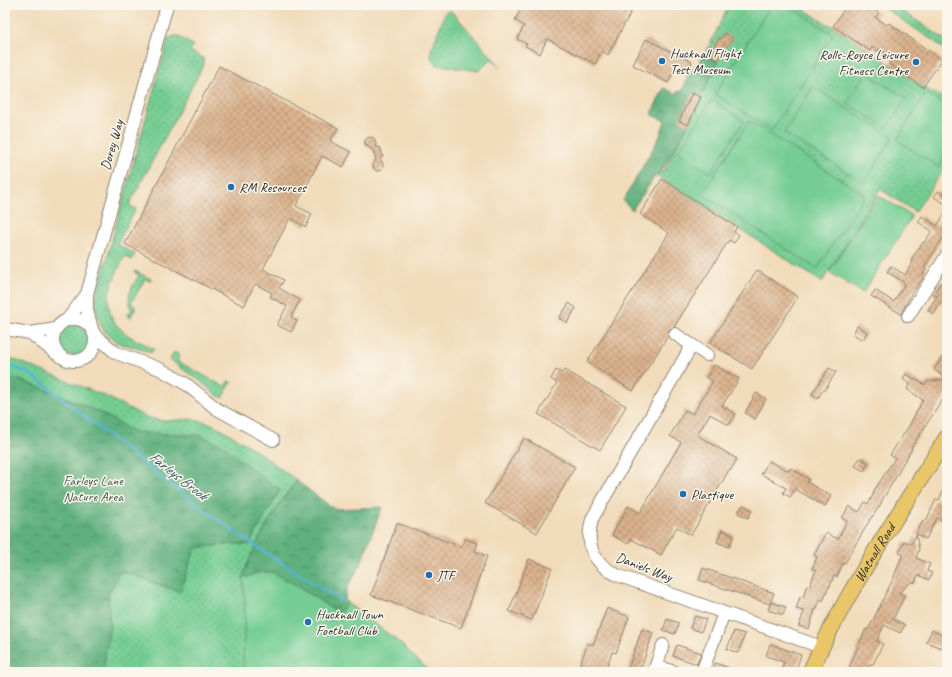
<svg xmlns="http://www.w3.org/2000/svg" width="952" height="677" viewBox="0 0 952 677" font-family="Caveat,sans-serif">
	<style>
		.grass { fill: url(#grass-dots); stroke: #507c5f }
		.forest { fill: url(#forest-crowns); stroke: #456e54 }
		.pitch { fill: #74cd93; stroke: #507c5f }
		.lines { fill: none; stroke-linecap: round; stroke-linejoin: round }
		.stream { stroke: #5ab5d8; stroke-width: 2.5 }
		.building { fill: url(#building-cross-hatch) }
		.minor-casing { stroke: #8e8372; stroke-width: 14 }
		.major-casing { stroke: #8e8372; stroke-width: 17 }
		.minor { stroke: #fff; stroke-width: 12 }
		.major { stroke: #e9c769; stroke-width: 15 }
		.poi-dot { fill: #1f6fb2; stroke: #fbf7ec; stroke-width: 1.5 }
		.labels { text-anchor: middle; dominant-baseline: central; stroke-width: 3; stroke-linejoin: round; paint-order: stroke }
		.poi-label { font-size: 14px; fill: #2b2b2b; stroke: #fbf7ec; text-anchor: start }
		.street-label { font-size: 14px; fill: #2b2b2b; stroke: #fbf7ec }
		.park-label { font-size: 14px; fill: #415c4a; stroke: #fbf7ec }
		.water-label { font-size: 15px; font-style: italic; fill: #3b5b68; stroke: #fbf7ec }
	</style>
	<defs>
		<pattern id="grass-dots" width="8" height="8" patternUnits="userSpaceOnUse"><rect width="8" height="8" fill="#74cd93"/><path d="M2 2h.1M6 6h.1" fill="none" stroke="#65b07f" stroke-width="1.8" stroke-linecap="round"/></pattern>
		<pattern id="forest-crowns" width="20" height="18" patternUnits="userSpaceOnUse"><rect width="20" height="18" fill="#5fb07d"/><path d="M2 6a3 3 0 1 1 6 0M12 15a3 3 0 1 1 6 0" fill="none" stroke="#4f8f67"/></pattern>
		<pattern id="building-cross-hatch" width="8" height="8" patternUnits="userSpaceOnUse"><rect width="8" height="8" fill="#dbb38d"/><path d="M0 0l8 8M0 8l8-8" fill="none" stroke="#b29273"/></pattern>
	</defs>
	<rect width="100%" height="100%" fill="#fbf7ec"/>
	<filter id="ink" filterUnits="userSpaceOnUse"><feTurbulence type="fractalNoise" baseFrequency=".025" numOctaves="2"/><feDisplacementMap in="SourceGraphic" scale="8" xChannelSelector="R" yChannelSelector="G"/><feConvolveMatrix kernelMatrix="1 2 1 2 8 2 1 2 1" color-interpolation-filters="sRGB"/></filter>
	<filter id="wash" filterUnits="userSpaceOnUse"><feTurbulence type="fractalNoise" baseFrequency=".012" numOctaves="4" result="noise"/><feDisplacementMap in="SourceGraphic" scale="16" xChannelSelector="R" yChannelSelector="G"/><feGaussianBlur stdDeviation="0.9" result="paint"/><feColorMatrix in="noise" values="0 0 0 0 0 0 0 0 0 0 0 0 0 0 0 0 0 1.4 0 .05"/><feComposite in="paint" operator="in"/></filter>
	<g filter="url(#wash)">
		<rect width="100%" height="100%" fill="#f1dbba"/>
		<!-- grass -->
		<g class="grass">
			<path d="M729,5H798L826,24L833,26L923,87L947,100V164L915,212L880,189L822,282L656,175L665,170L688,125L717,62L705,54Z"/>
			<path d="M880,5H893L947,41V52L938,44Z"/>
			<path d="M448,11H451L454,14L500,66L499,67L492,59L478,71L437,65C432,62 430,57 431,51L445,13Z"/>
			<path d="M174,36H180L179,37L193,45L190,51L203,58L204,64L129,205L136,209L117,244L135,254L132,260L125,256C111,283 96,311 126,334C135,340 145,344 154,349L151,353C145,350 138,347 131,346C128,345 124,345 121,344C102,337 95,316 96,297L168,39Z"/>
			<path d="M135,271L151,279L150,281L145,279L131,303L136,307L130,318L127,314L132,311C125,297 132,287 139,275L134,272Z"/>
			<circle cx="74" cy="340" r="16"/>
			<path d="M174,352L180,355L177,361L225,387L228,381L231,382L223,398L215,394L200,381L170,360Z"/>
			<path d="M5,356L105,396L146,417L163,421L192,419L210,423L222,429L257,451L297,481L286,494L248,577L257,573L309,672H5Z"/>
		</g>
		<!-- forest -->
		<g class="forest">
			<path d="M705,54L718,62L701,97L692,93L679,121L688,125L663,169L656,175L632,210L623,201L659,138L665,121L651,114L664,88L676,94L678,91L681,92L687,80L686,78Z"/>
			<path d="M5,376L18,379L72,400L105,415L134,432L198,435L223,445L240,460L280,490L249,545L235,544L195,548L180,592L125,572H120L108,594L110,626L103,672H5Z"/>
			<path d="M297,481L334,509L382,507L360,566L347,588L345,599L347,603L396,640L430,672L365,631L296,585L257,573L248,577L243,576C254,544 276,506 297,481Z"/>
		</g>
		<!-- pitch -->
		<g class="pitch">
			<path d="M771,5H787L833,34L772,130L715,94Z"/>
			<path d="M866,73L906,98L887,128L847,103Z"/>
			<path d="M813,87L893,137L864,183L784,133Z"/>
			<path d="M926,93L947,106V154L939,167L897,140Z"/>
			<path d="M712,100L744,121L710,173L678,152Z"/>
			<path d="M749,121L865,195L817,269L702,194Z"/>
			<path d="M878,195L912,216L863,293L829,272Z"/>
			<path d="M271,572L296,585L339,614L347,603L396,640L430,672H243L245,605L243,576L248,577L257,573Z"/>
		</g>
		<g class="lines">
			<!-- stream -->
			<path class="stream" d="M5,364L27,372L36,378L181,493L243,538L342,601"/>
		</g>
		<g id="blocks">
			<!-- building -->
			<g class="building">
				<path d="M529,5L536,8L537,5H627L633,8L608,55L602,51L595,64L547,39L540,54L525,46L527,44L517,39L524,26L515,20L522,6L527,9Z"/>
				<path d="M847,5H867L879,13L875,17L887,25L889,23L942,60L923,87L889,64L893,59L879,49L877,51L872,47L870,51L833,26Z"/>
				<path d="M725,33L733,38L718,61L709,55L719,38L721,39Z"/>
				<path d="M646,39L692,62L687,73L676,67L668,83L633,65Z"/>
				<path d="M219,66L338,128L330,141L351,152L343,167L322,156L296,206L312,214L306,227L290,218L263,269L284,280L279,288L300,300L291,317L297,321L291,332L277,325L287,306L270,297L272,293L255,284L244,306L125,244Z"/>
				<path d="M692,93L701,97L688,125L679,121Z"/>
				<path d="M369,137L374,138L375,140L377,148L380,147L383,157L380,158L383,164V167L380,171H376L374,169L373,165L376,159L373,150L365,145V140Z"/>
				<path d="M662,179L737,227L734,232L739,235L734,243L729,240L674,327L669,330L668,336L633,391L587,362L669,233L640,214Z"/>
				<path d="M938,191L947,197V205L934,197Z"/>
				<path d="M947,210V238L944,236L924,268L926,269L922,277L923,278L911,294L901,314L871,296L875,290L894,302L905,283L887,272L891,266L905,275L913,261L911,260L923,242L924,243L932,231L918,222L922,216L937,226Z"/>
				<path d="M757,270L798,297L752,369L710,343Z"/>
				<path d="M941,282L947,286V293L934,314L928,310L937,296L933,294Z"/>
				<path d="M569,303L576,308L567,323L559,318Z"/>
				<path d="M857,326L867,332L863,340L853,334Z"/>
				<path d="M943,356L947,359V393L911,448L912,449L899,470H900L881,502H882L873,516H872L845,563H843L837,577L834,576L829,588H828L823,601L820,599L816,610L815,609L809,629L799,626L804,611L796,609L800,597L803,598L806,587L810,585L816,570L812,569L817,557L814,555L824,536L826,533L838,539L847,521L842,518L849,506L859,512L865,502L868,504L874,493L873,492L895,458L890,455L909,426L923,400L907,389L910,384L903,379L906,374L925,385L927,382L947,379L934,370Z"/>
				<path d="M714,365L739,379L722,406L736,414L729,425L710,414L697,435L737,459L730,471L729,470L691,535L677,527L661,555L631,539L628,544L612,535L628,506L640,513L681,442L670,436L685,410L693,414L713,381L706,378Z"/>
				<path d="M829,368L836,372L824,391L823,390L818,398L812,394Z"/>
				<path d="M556,370L562,373L565,370L626,406L600,450L538,414L557,383L551,379Z"/>
				<path d="M756,393L766,399L755,419L745,413Z"/>
				<path d="M524,438L575,467L537,533L485,503Z"/>
				<path d="M860,458L868,463L864,471L855,466Z"/>
				<path d="M769,461L789,471L791,468L809,479L807,482L831,496L825,506L821,503V504L795,489L790,497L783,493L786,488L761,474Z"/>
				<path d="M947,481V522L937,518L926,539L916,534L923,520L926,521L936,499L939,500Z"/>
				<path d="M743,505L752,510L748,518L738,513Z"/>
				<path d="M397,523L462,547L465,539L478,543L475,551L487,556L461,628L371,595Z"/>
				<path d="M722,530L734,535L729,547L717,542Z"/>
				<path d="M916,535L919,549L916,558L930,564L927,571L932,573L929,580L918,575L915,583L911,582L899,593L905,595L893,619L905,625L900,633L884,625L877,641L883,644L873,664L871,663L867,672H847L866,629L868,630L893,579L903,554L899,553L904,541L911,544Z"/>
				<path d="M529,559L552,568L532,620L509,611Z"/>
				<path d="M703,568L774,593L770,604L699,580Z"/>
				<path d="M771,602L786,607L783,615L768,610Z"/>
				<path d="M607,608L629,617L616,653L612,652L605,672H577L588,643L593,645Z"/>
				<path d="M695,616L706,619L701,632L690,628Z"/>
				<path d="M667,619L679,623L675,634L663,630Z"/>
				<path d="M642,629L653,633L642,665H640L638,672H627Z"/>
				<path d="M932,630L947,638V650L926,642Z"/>
				<path d="M734,631L745,634L738,653L727,649Z"/>
				<path d="M770,644L801,655L795,672H781L784,662L766,656Z"/>
				<path d="M677,645L701,653L697,664L673,656Z"/>
				<path d="M715,663L738,671V672H712Z"/>
			</g>
		</g>
	</g>
	<g filter="url(#ink)">
		<use href="#blocks" fill-opacity="0" stroke="#8e8372" stroke-width="1"/>
		<g class="lines">
			<!-- minor casing -->
			<g class="minor-casing">
				<g id="minor">
					<path d="M908,316L947,255"/>
					<circle cx="74" cy="340" r="21"/>
					<path d="M67,320L87,294"/>
					<path d="M5,329L30,333L56,329"/>
					<path d="M92,329L87,310V294L167,5"/>
					<path d="M30,333L57,354"/>
					<path d="M675,334L707,355"/>
					<path d="M95,335L116,353L160,369L186,384L217,409L273,440"/>
					<path d="M692,345L592,519C585,545 593,563 617,575L821,647"/>
					<path d="M656,666L674,672"/>
					<path d="M654,672L663,645"/>
					<path d="M702,672L724,613"/>
				</g>
			</g>
			<!-- major casing -->
			<g class="major-casing">
				<g id="major">
					<path id="s1" d="M810,672C847,589 899,514 947,437"/>
				</g>
			</g>
			<!-- minor -->
			<use href="#minor" class="minor"/>
			<!-- major -->
			<use href="#major" class="major"/>
		</g>
	</g>
	<!-- markers -->
	<g class="poi-dot">
		<circle cx="662" cy="61" r="4"/>
		<circle cx="916" cy="62" r="4"/>
		<circle cx="231" cy="187" r="4"/>
		<circle cx="683" cy="494" r="4"/>
		<circle cx="429" cy="575" r="4"/>
		<circle cx="308" cy="622" r="4"/>
	</g>
	<g class="labels">
		<!-- poi labels -->
		<g class="poi-label">
			<text x="670" y="53">Hucknall Flight<tspan x="670" dy="16">Test Museum</tspan></text>
			<text x="908" y="54" text-anchor="end">Rolls-Royce Leisure<tspan x="908" dy="16">Fitness Centre</tspan></text>
			<text x="239" y="187">RM Resources</text>
			<text x="691" y="494">Plastique</text>
			<text x="437" y="575">JTF</text>
			<text x="316" y="614">Hucknall Town<tspan x="316" dy="16">Football Club</tspan></text>
		</g>
		<!-- street labels -->
		<g class="street-label">
			<text transform="translate(112 145) rotate(-74)">Dorey Way</text>
			<text stroke="none"><textPath href="#s1" startOffset="136">Watnall Road</textPath></text>
			<text transform="translate(644 567) rotate(21)">Daniels Way</text>
		</g>
		<!-- park labels -->
		<g class="park-label">
			<text x="93" y="480">Farleys Lane<tspan x="93" dy="16">Nature Area</tspan></text>
		</g>
		<!-- water labels -->
		<g class="water-label">
			<text transform="translate(178 476) rotate(38)">Farleys Brook</text>
		</g>
	</g>
	<!-- margin -->
	<rect width="952" height="677" fill="none" stroke="#fbf7ec" stroke-width="20"/>
</svg>
